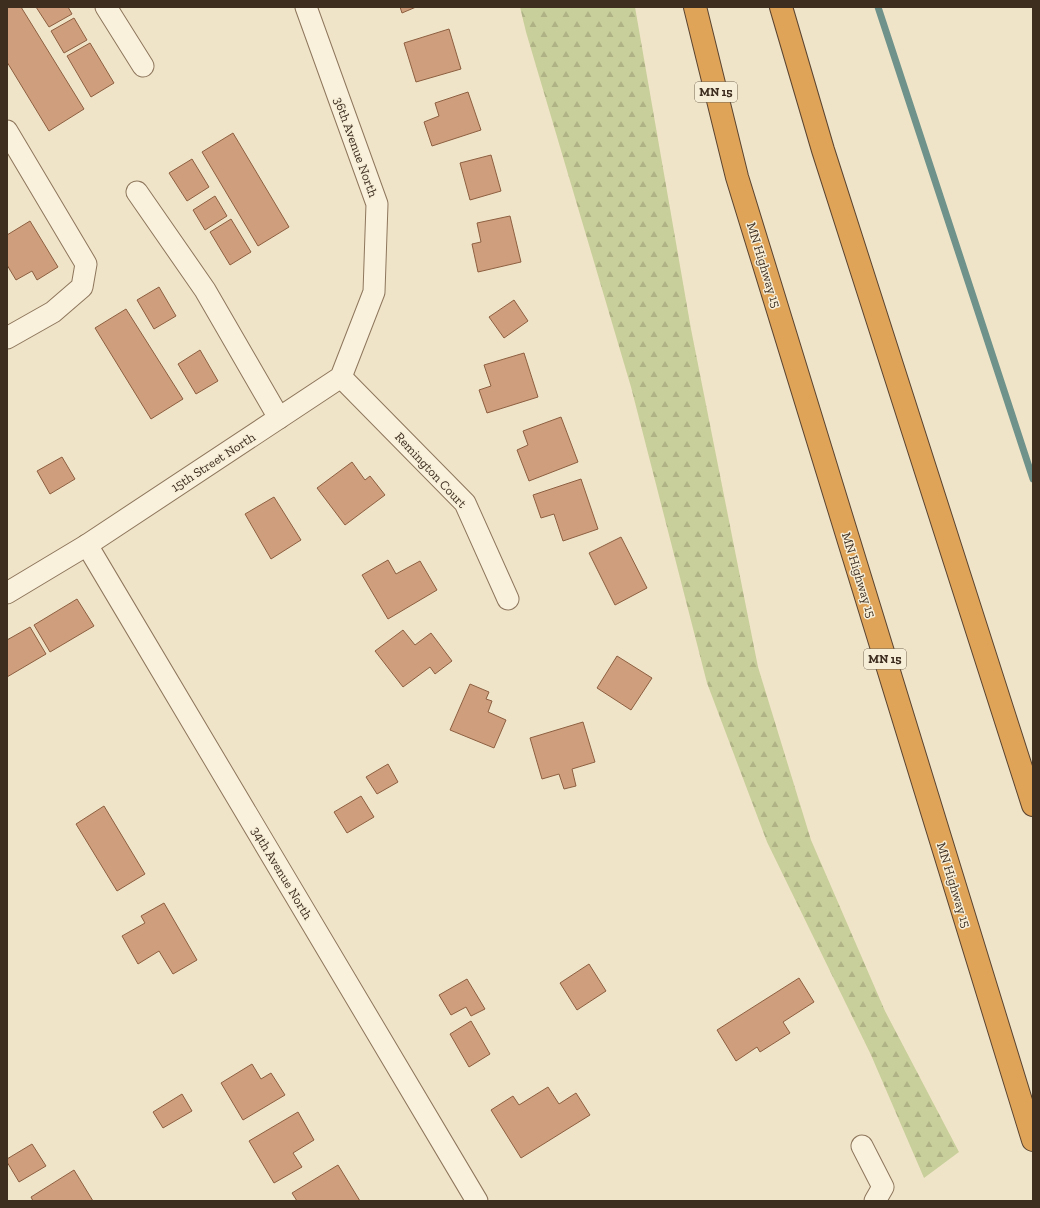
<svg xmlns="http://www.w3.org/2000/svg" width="1040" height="1208" viewBox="0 0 1040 1208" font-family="'Zilla Slab',serif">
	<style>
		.forest { fill: url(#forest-firs) }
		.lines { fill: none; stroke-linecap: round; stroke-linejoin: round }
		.stream { stroke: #6f938a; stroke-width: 7 }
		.building { fill: #cf9f7d; stroke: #8d5f41 }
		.minor-casing { stroke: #8d765c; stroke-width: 23 }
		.highway-casing { stroke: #5b4430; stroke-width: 24 }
		.minor { stroke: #faf1dc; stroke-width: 21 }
		.highway { stroke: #e0a458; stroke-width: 22 }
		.labels { text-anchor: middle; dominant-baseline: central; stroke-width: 3; stroke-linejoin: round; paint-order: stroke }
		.shield { fill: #f7eed8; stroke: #756857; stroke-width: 1 }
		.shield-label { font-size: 12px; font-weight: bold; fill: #3d2e20 }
		.street-label { font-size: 13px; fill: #3d2e20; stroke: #f7eed8 }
	</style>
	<defs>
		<pattern id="forest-firs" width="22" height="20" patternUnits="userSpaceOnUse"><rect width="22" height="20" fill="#c9cf9b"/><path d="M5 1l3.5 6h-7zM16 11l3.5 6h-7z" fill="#aeb285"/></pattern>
	</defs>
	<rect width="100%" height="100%" fill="#f0e4c8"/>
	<!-- forest -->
	<path class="forest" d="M520,7H635L691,329L758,667L811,840L885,1011L959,1152L924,1178L871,1055L767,842L707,683L631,387L526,32Z"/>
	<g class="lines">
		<!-- stream -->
		<path class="stream" d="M878,7L1033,479"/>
	</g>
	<!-- building -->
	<g class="building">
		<path d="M7,7H21L84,109L49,131L7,62Z"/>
		<path d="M36,7H68L72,14L49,27Z"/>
		<path d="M400,7H416L402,13Z"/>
		<path d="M74,18L87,40L64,53L51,31Z"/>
		<path d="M449,29L461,69L416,82L404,43Z"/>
		<path d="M90,43L114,83L91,97L67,56Z"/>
		<path d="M468,92L481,130L432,146L424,122L439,116L435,103Z"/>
		<path d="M233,133L289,227L258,246L202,152Z"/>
		<path d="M491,155L501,191L470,200L460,163Z"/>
		<path d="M192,159L209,187L187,201L169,173Z"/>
		<path d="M215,196L227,216L205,230L193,210Z"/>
		<path d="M510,216L521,262L478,272L472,244L481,242L477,223Z"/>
		<path d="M231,219L251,252L230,265L210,232Z"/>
		<path d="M30,221L58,267L37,280L32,271L16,280L7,265V235Z"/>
		<path d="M159,287L176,316L154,329L137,300Z"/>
		<path d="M514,300L528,321L504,338L489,317Z"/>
		<path d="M126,309L183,399L151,419L95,328Z"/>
		<path d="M200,350L218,381L196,394L178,364Z"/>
		<path d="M524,353L538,397L487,413L479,390L491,386L484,365Z"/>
		<path d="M561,417L578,462L529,481L517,450L528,445L523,431Z"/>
		<path d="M62,457L75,479L50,494L37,471Z"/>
		<path d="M352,462L365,480L370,476L385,495L345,525L317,488Z"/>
		<path d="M581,479L598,529L563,541L554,514L541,518L533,495Z"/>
		<path d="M274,497L301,540L271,559L245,514Z"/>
		<path d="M621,537L647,588L615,605L589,553Z"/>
		<path d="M388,560L396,574L420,561L437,590L388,619L362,575Z"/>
		<path d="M77,599L94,626L50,652L34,625Z"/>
		<path d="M30,627L46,654L7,677V640Z"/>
		<path d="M403,630L415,645L431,633L452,661L435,674L430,667L403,687L375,651Z"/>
		<path d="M617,656L652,678L631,710L597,688Z"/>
		<path d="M470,684L489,692L486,699L492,701L488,712L506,720L494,748L450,730Z"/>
		<path d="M583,722L595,762L572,769L576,786L564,789L559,774L542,779L530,738Z"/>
		<path d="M388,764L398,782L377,794L366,777Z"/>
		<path d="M361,796L374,817L347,833L334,812Z"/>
		<path d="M104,806L145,874L117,891L76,824Z"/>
		<path d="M164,903L197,960L173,974L159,951L138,964L122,936L145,923L141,916Z"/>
		<path d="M589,964L606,991L577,1010L560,983Z"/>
		<path d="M799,978L814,1002L783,1022L790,1033L760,1052L757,1047L736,1061L717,1030Z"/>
		<path d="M467,979L485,1009L471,1016L466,1007L451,1015L439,995Z"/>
		<path d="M471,1021L490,1054L469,1067L450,1034Z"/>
		<path d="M252,1064L261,1079L271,1073L285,1095L243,1120L221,1083Z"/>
		<path d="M548,1087L559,1104L576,1093L590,1115L521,1158L491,1110L513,1096L519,1105Z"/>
		<path d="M182,1094L192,1111L163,1128L153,1112Z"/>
		<path d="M298,1112L314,1140L293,1153L302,1167L274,1183L249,1141Z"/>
		<path d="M32,1144L46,1166L19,1182L7,1162V1159Z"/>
		<path d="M338,1165L360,1201H297L292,1193Z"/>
		<path d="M74,1170L93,1201H33L31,1197Z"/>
	</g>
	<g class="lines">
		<!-- minor casing -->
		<g class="minor-casing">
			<g id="minor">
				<path d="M106,7L143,66"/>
				<path d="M7,131L86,264L82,287L53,312L7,338"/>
				<path d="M137,192L205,290L279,418"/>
				<path d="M341,377L465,503L508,599"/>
				<path d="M87,545L477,1201"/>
				<path d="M7,593L87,545L341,377L374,292L377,204L306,7"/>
				<path d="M862,1146L883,1187L875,1201"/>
			</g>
		</g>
		<!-- highway casing -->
		<g class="highway-casing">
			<g id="highway">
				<path d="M695,7L737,177L1033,1140"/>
				<path d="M781,7L823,150L1033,805"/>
			</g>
		</g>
		<!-- minor -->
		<use href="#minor" class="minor"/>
		<!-- highway -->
		<use href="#highway" class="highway"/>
	</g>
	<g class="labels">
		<!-- shield labels -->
		<g class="shield">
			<rect x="695" y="82" width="42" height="20" rx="3"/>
			<rect x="864" y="649" width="42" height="20" rx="3"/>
		</g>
		<g class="shield-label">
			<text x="716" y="92">MN 15</text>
			<text x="885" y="659">MN 15</text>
		</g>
		<!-- street labels -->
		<g class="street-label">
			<text transform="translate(356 147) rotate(70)">36th Avenue North</text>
			<text transform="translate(764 265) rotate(73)">MN Highway 15</text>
			<text transform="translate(213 462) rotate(-33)">15th Street North</text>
			<text transform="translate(431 470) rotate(47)">Remington Court</text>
			<text transform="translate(859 575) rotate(73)">MN Highway 15</text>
			<text transform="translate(282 873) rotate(59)">34th Avenue North</text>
			<text transform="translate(954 885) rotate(73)">MN Highway 15</text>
		</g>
	</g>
	<!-- border -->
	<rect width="1040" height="1208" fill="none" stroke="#3d2e20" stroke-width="16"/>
</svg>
